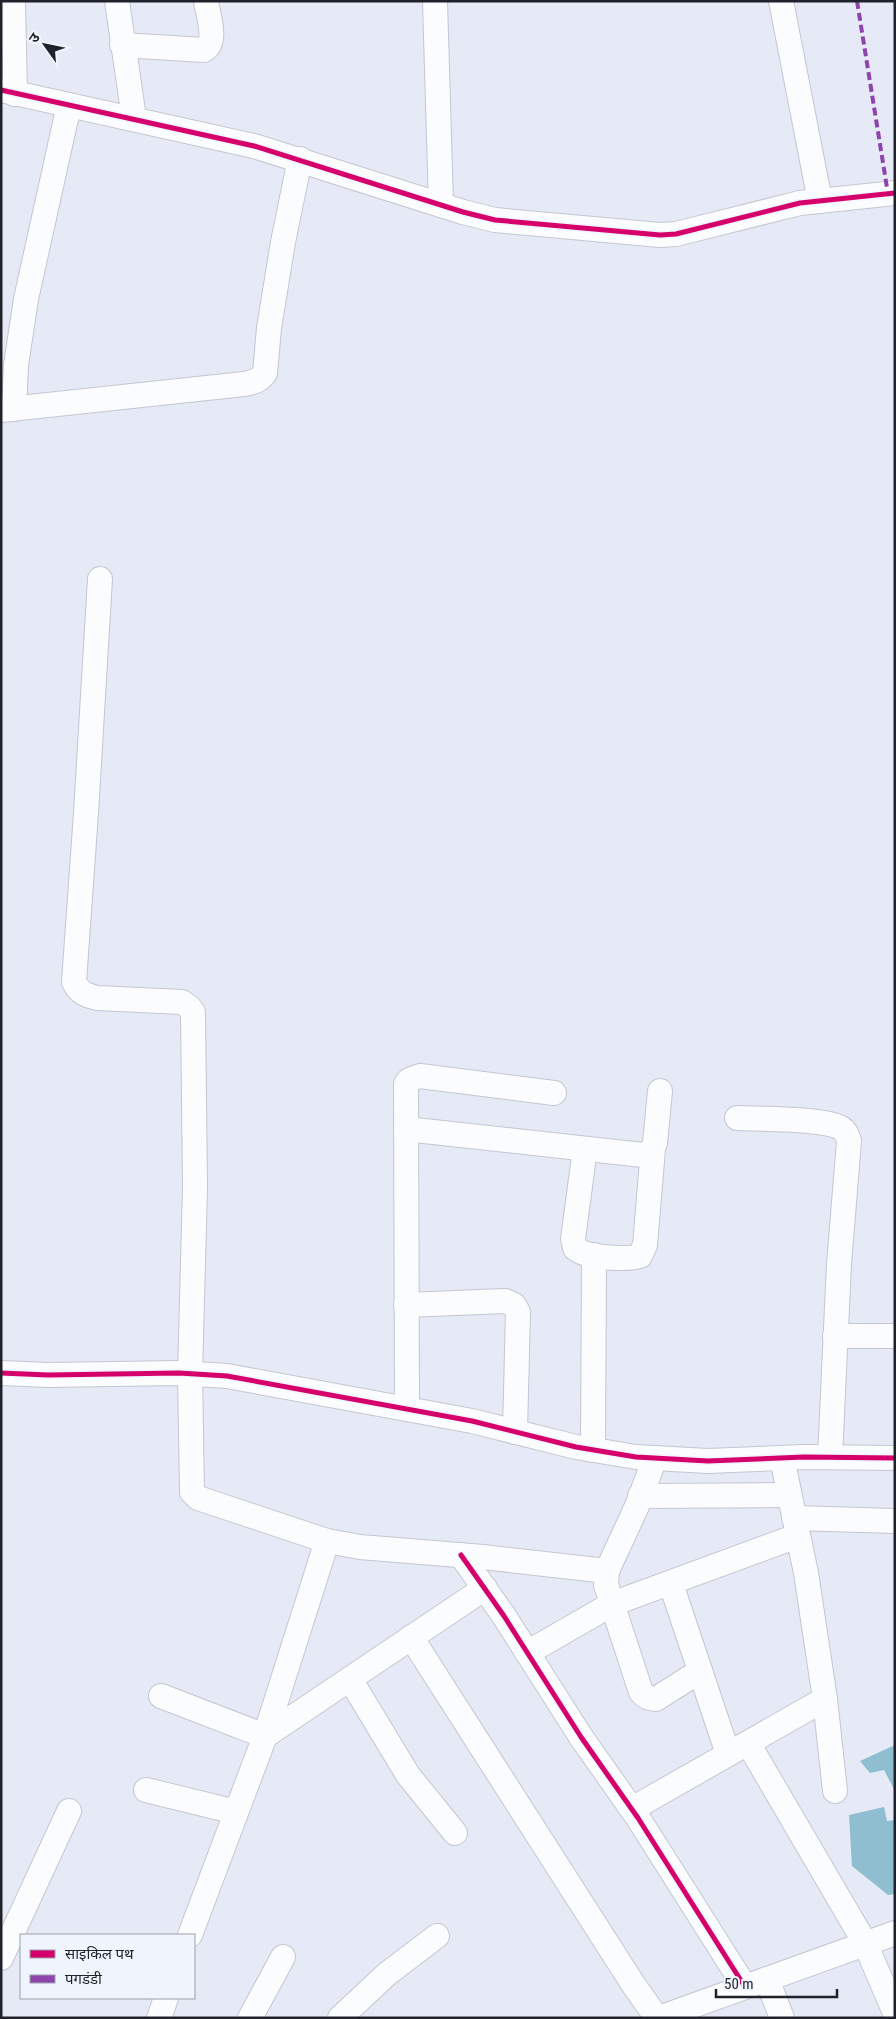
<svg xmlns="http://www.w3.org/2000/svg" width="896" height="2019" viewBox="0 0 896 2019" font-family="'Roboto Condensed','Noto Sans Devanagari',sans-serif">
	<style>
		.water { fill: #8fbed0 }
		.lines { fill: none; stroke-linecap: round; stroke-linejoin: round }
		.minor-casing { stroke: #c4c7d1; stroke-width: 26 }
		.minor { stroke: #fbfcfe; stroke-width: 24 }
		.quiet { stroke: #8e44ad; stroke-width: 4; stroke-dasharray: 8 4; stroke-linecap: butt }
		.cycleway-casing { stroke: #f0f4fd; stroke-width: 8 }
		.cycleway { stroke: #d6006c; stroke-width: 5 }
	</style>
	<rect width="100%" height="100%" fill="#e5eaf6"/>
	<!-- water -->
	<g class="water">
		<path d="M895,1745V1791L884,1770L870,1773L860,1761Z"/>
		<path d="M884,1807L887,1821L895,1820V1894L888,1895L852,1866L849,1815Z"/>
	</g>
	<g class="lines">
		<!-- minor casing -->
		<g class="minor-casing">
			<g id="minor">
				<path d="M13,1L15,94"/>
				<path d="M117,1L134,118"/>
				<path d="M435,1L441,205"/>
				<path d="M781,1L820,201"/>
				<path d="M122,45L204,50C218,42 208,15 206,1"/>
				<path d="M1,90L254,146L463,212L495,220L660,235L676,234L800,203L895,193"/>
				<path d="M14,409L16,365L26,299L69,105"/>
				<path d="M1,410L244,384C254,382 259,381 265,373L269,328L283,242L300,159"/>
				<path d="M100,579L86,813L74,982C79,993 86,995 97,998L182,1002L189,1007L193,1012L195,1188L190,1374L192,1492L198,1498L327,1541L360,1547L483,1557L607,1571"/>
				<path d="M737,1118C759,1119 824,1118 841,1128C846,1131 847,1135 849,1141L839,1264L830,1457"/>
				<path d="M406,1129L643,1155L650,1153L655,1143L660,1091"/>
				<path d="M585,1149L573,1239L575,1248C585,1258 626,1260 640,1256L645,1245L653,1149"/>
				<path d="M406,1305L505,1301L514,1305L518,1312L515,1432"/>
				<path d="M835,1336H895"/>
				<path d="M1,1373L48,1375L179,1373L227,1376L472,1421L576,1447L636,1457L708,1461L804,1457L895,1458"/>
				<path d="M407,1409L406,1084L409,1080L420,1076L554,1093"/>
				<path d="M593,1450L594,1255"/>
				<path d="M655,1458L637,1506L607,1571L606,1585L641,1692C645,1697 649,1699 656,1699L700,1671"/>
				<path d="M782,1458L806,1573L825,1699L835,1791"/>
				<path d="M640,1496L789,1495"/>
				<path d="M794,1518L895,1521"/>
				<path d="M461,1555L504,1616L581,1737L638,1818L745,1987"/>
				<path d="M671,1584L728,1754"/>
				<path d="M411,1637L633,1984L657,2018"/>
				<path d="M527,1653L612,1604L797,1536"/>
				<path d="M350,1679L408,1775L455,1833"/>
				<path d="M161,1696L265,1736L485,1588"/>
				<path d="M748,1743L865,1943L895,2013"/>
				<path d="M146,1790L236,1812"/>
				<path d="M632,1809L825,1699"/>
				<path d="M190,1935L265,1736L327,1541"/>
				<path d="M1,1958L69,1811"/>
				<path d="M767,1979L782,2018"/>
				<path d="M159,2018L166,1998"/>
				<path d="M250,2018L283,1957"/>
				<path d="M340,2018L387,1974L437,1936"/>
				<path d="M659,2018L895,1933"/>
			</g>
		</g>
		<!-- minor -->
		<use href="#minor" class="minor"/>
		<!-- quiet -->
		<path class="quiet" d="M857,1L888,194"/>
		<!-- cycleway casing -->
		<g class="cycleway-casing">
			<g id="cycleway">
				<path d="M1,90L254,146L463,212L495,220L660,235L676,234L800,203L895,193"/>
				<path d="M1,1373L48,1375L179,1373L227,1376L472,1421L576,1447L636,1457L708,1461L804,1457L895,1458"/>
				<path d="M461,1555L504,1616L581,1737L638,1818L745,1987"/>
			</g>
		</g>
		<!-- cycleway -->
		<use href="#cycleway" class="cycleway"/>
	</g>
	<!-- border -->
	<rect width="896" height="2019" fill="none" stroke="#1f222a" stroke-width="5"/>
	<!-- legend -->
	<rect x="20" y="1934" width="175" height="65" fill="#f0f4fd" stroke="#9ca0a9"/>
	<rect x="30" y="1950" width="25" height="8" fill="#d6006c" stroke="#9ca0a9"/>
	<text x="65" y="1959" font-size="15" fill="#1f222a">साइकिल पथ</text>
	<rect x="30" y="1975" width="25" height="8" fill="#8e44ad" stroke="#9ca0a9"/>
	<text x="65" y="1984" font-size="15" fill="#1f222a">पगडंडी</text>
	<!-- north arrow -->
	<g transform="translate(45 45) rotate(303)" stroke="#f0f4fd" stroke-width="4" paint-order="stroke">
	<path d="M0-4L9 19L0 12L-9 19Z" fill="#1f222a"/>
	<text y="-8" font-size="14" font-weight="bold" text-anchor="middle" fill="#1f222a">उ</text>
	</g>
	<!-- scale -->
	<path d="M716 1989v8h121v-8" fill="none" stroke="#1f222a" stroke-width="2.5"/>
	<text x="724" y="1989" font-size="15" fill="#1f222a" stroke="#f0f4fd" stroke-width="4" paint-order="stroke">50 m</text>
</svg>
